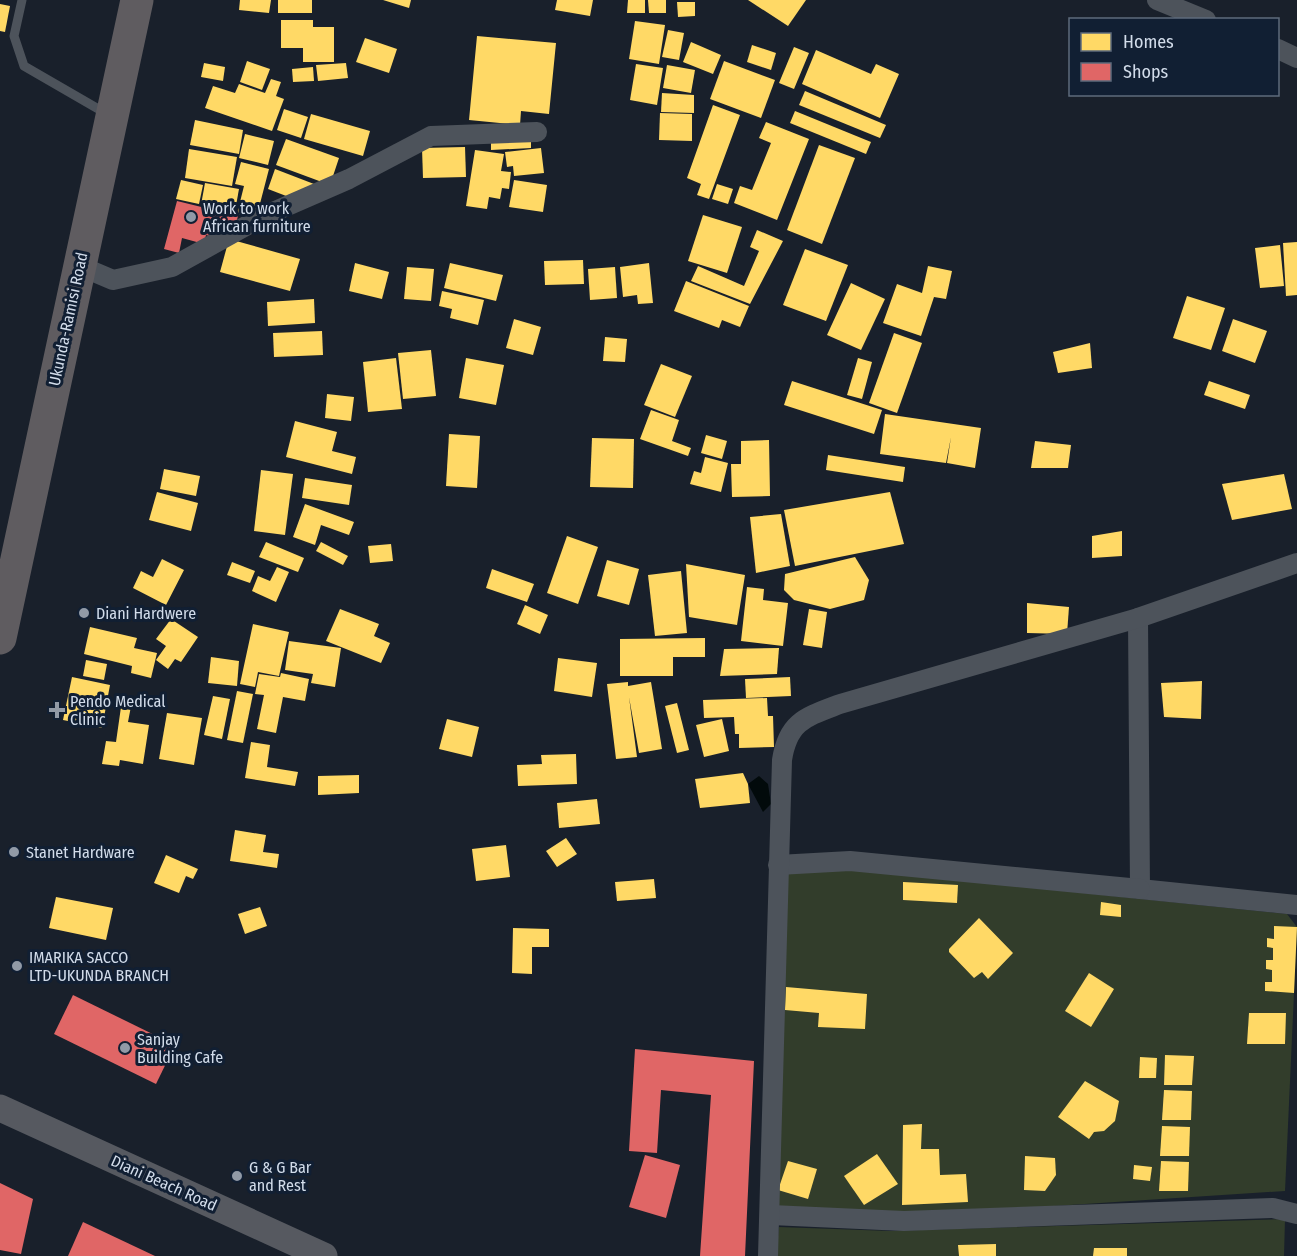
<svg xmlns="http://www.w3.org/2000/svg" width="1297" height="1256" viewBox="0 0 1297 1256" font-family="'Fira Sans Condensed',sans-serif">
	<style>
		.green { fill: #323d2b }
		.water { fill: #020a0b }
		.homes { fill: #ffd966 }
		.shops { fill: #e06666 }
		.lines { fill: none; stroke-linecap: round; stroke-linejoin: round }
		.service { stroke: #4d535b; stroke-width: 9 }
		.minor { stroke: #4d535b; stroke-width: 20 }
		.secondary { stroke: #565960; stroke-width: 27 }
		.trunk { stroke: #5f5c60; stroke-width: 33 }
		.poi-dot { fill: #919aa7; stroke: #111f33; stroke-width: 2 }
		.labels { text-anchor: middle; dominant-baseline: central; stroke-width: 6; stroke-linejoin: round; paint-order: stroke }
		.poi-label { font-size: 16px; fill: #d2dcea; stroke: #111f33; text-anchor: start }
		.street-label { font-size: 16px; fill: #d2dcea; stroke: #111f33 }
	</style>
	<rect width="100%" height="100%" fill="#19202b"/>
	<!-- green -->
	<g class="green">
		<path d="M850,869L1287,914L1297,927L1285,1191L1009,1209L903,1212L777,1206L788,872Z"/>
		<path d="M1285,1219L1284,1256H776L779,1227L890,1231Z"/>
	</g>
	<!-- water -->
	<path class="water" d="M759,776L768,784L771,804L763,812L748,784Z"/>
	<!-- homes -->
	<g class="homes">
		<path d="M240,0H271L269,13L239,10Z"/>
		<rect x="278" y="0" width="34" height="13"/>
		<path d="M383,0H411L409,8Z"/>
		<path d="M557,0H593L590,16L555,10Z"/>
		<path d="M628,0H645V13H627Z"/>
		<path d="M648,0H666V13H649Z"/>
		<path d="M748,0H806L788,26Z"/>
		<path d="M677,2H695V16L678,17Z"/>
		<path d="M0,4L10,6L5,32L0,31Z"/>
		<path d="M281,20H313V27H334V62H303V48H281Z"/>
		<path d="M635,21L665,25L659,64L629,59Z"/>
		<path d="M668,30L684,33L679,60L662,57Z"/>
		<path d="M477,36L556,43L549,114L521,111L520,125L469,120Z"/>
		<path d="M365,38L397,49L389,73L356,62Z"/>
		<path d="M691,42L721,55L713,74L683,62Z"/>
		<path d="M752,45L776,53L771,70L747,62Z"/>
		<path d="M794,47L809,53L794,89L779,83Z"/>
		<path d="M816,50L871,74L876,64L899,74L880,118L802,84Z"/>
		<path d="M247,61L270,69L262,90L240,82Z"/>
		<path d="M724,61L775,80L761,118L710,99Z"/>
		<path d="M204,63L225,67L223,81L201,77Z"/>
		<path d="M346,63L348,78L318,81L316,65Z"/>
		<path d="M636,64L663,68L657,105L630,100Z"/>
		<path d="M667,65L695,70L691,93L663,88Z"/>
		<path d="M313,67L314,81L293,82L292,69Z"/>
		<path d="M271,79L281,82L276,96L284,99L272,131L205,108L213,86L235,93L239,84L265,93Z"/>
		<path d="M805,91L886,125L880,138L799,105Z"/>
		<path d="M662,93L694,95V113L661,112Z"/>
		<path d="M713,105L740,115L709,199L697,195L701,184L687,178Z"/>
		<path d="M284,109L308,117L301,138L277,130Z"/>
		<path d="M795,111L871,142L866,154L790,123Z"/>
		<path d="M660,113L692,114V141L659,140Z"/>
		<path d="M311,114L370,131L363,156L304,139Z"/>
		<path d="M195,120L243,130L239,154L190,145Z"/>
		<path d="M766,122L809,139L777,220L734,203L740,186L752,190L771,143L759,138Z"/>
		<path d="M245,134L274,141L268,165L239,158Z"/>
		<path d="M531,138V148L491,150V139Z"/>
		<path d="M286,139L339,158L330,185L276,165Z"/>
		<path d="M819,145L855,158L822,244L787,230Z"/>
		<path d="M465,147L466,177L423,178L422,148Z"/>
		<path d="M541,148L544,173L514,176L513,166L507,167L505,152Z"/>
		<path d="M189,149L237,157L232,186L185,178Z"/>
		<path d="M475,150L504,154L501,171L511,172L509,189L502,188L500,199L489,197L487,209L466,206Z"/>
		<path d="M241,162L269,169L256,219L237,214L244,186L235,184Z"/>
		<path d="M275,169L314,184L294,199L268,189Z"/>
		<path d="M181,180L203,185L199,204L176,199Z"/>
		<path d="M514,180L547,185L543,212L509,207Z"/>
		<path d="M205,183L239,189L235,211L201,205Z"/>
		<path d="M717,184L733,189L728,204L712,199Z"/>
		<path d="M703,215L742,227L727,273L688,261Z"/>
		<path d="M757,230L783,241L750,304L691,281L698,266L744,286L759,251L750,247Z"/>
		<path d="M229,239L300,259L290,291L220,272Z"/>
		<path d="M1297,242V295L1286,296L1283,243Z"/>
		<path d="M1280,245L1284,286L1260,288L1255,248Z"/>
		<path d="M805,249L848,265L826,321L783,305Z"/>
		<path d="M583,260L584,284L545,285L544,261Z"/>
		<path d="M355,263L389,272L382,299L349,291Z"/>
		<path d="M450,263L503,275L496,301L444,288Z"/>
		<path d="M649,263L653,303L638,304L637,295L623,297L620,267Z"/>
		<path d="M928,266L952,271L946,299L934,297L921,336L883,323L897,284L922,293Z"/>
		<path d="M407,267L434,269L431,301L404,299Z"/>
		<path d="M615,267L617,298L590,300L588,269Z"/>
		<path d="M686,281L749,306L740,327L722,320L719,328L674,311Z"/>
		<path d="M851,283L885,299L861,350L827,335Z"/>
		<path d="M442,291L484,300L478,325L450,318L452,309L439,306Z"/>
		<path d="M1187,296L1225,308L1211,350L1173,338Z"/>
		<path d="M314,299L315,323L268,326L267,302Z"/>
		<path d="M514,319L541,327L533,355L506,348Z"/>
		<path d="M1233,319L1267,331L1255,363L1222,351Z"/>
		<path d="M322,331L323,355L274,357L273,333Z"/>
		<path d="M894,333L922,343L897,413L869,403Z"/>
		<path d="M605,337L627,339L625,362L603,361Z"/>
		<path d="M1090,343L1092,368L1058,373L1053,352Z"/>
		<path d="M431,350L436,396L403,399L398,353Z"/>
		<path d="M396,358L402,409L368,412L363,362Z"/>
		<path d="M466,358L504,365L496,405L459,398Z"/>
		<path d="M858,358L872,362L862,399L847,395Z"/>
		<path d="M661,364L692,376L675,417L644,405Z"/>
		<path d="M792,381L882,410L874,434L784,405Z"/>
		<path d="M1209,381L1250,395L1245,409L1204,395Z"/>
		<path d="M327,394L354,397L351,421L325,418Z"/>
		<path d="M651,410L679,420L672,441L691,448L688,456L640,439Z"/>
		<path d="M885,414L981,428L975,468L947,463L951,437L946,463L880,454Z"/>
		<path d="M295,421L337,432L332,451L356,457L352,474L286,457Z"/>
		<path d="M449,434L480,436L477,488L446,486Z"/>
		<path d="M706,435L727,441L722,459L701,453Z"/>
		<path d="M592,438L634,439L633,488L590,487Z"/>
		<path d="M769,440L770,496L732,497L731,464H741V441Z"/>
		<path d="M1035,441L1071,445L1068,468H1031Z"/>
		<path d="M828,455L905,467L903,482L826,470Z"/>
		<path d="M705,457L728,463L721,492L690,484L694,471L701,473Z"/>
		<path d="M164,469L200,476L196,496L160,489Z"/>
		<path d="M261,470L293,474L285,535L254,531Z"/>
		<path d="M1284,474L1292,509L1232,520L1222,484Z"/>
		<path d="M305,478L352,485L349,505L302,498Z"/>
		<path d="M157,492L198,503L191,531L149,520Z"/>
		<path d="M890,492L904,544L795,566L784,510Z"/>
		<path d="M305,504L354,522L349,535L321,525L315,545L293,537Z"/>
		<path d="M781,514L790,566L756,573L750,517Z"/>
		<path d="M1122,531V556L1092,558V536Z"/>
		<path d="M567,536L598,547L578,604L547,593Z"/>
		<path d="M266,542L304,558L298,572L259,557Z"/>
		<path d="M321,542L348,556L343,565L316,551Z"/>
		<path d="M391,544L393,561L370,563L368,546Z"/>
		<path d="M855,557L869,580L864,600L830,609L794,600L784,590L785,574Z"/>
		<path d="M162,559L184,570L166,605L133,588L141,571L153,577Z"/>
		<path d="M607,560L639,569L629,605L597,596Z"/>
		<path d="M232,562L255,571L250,583L227,575Z"/>
		<path d="M686,564L745,575L737,625L689,617Z"/>
		<path d="M277,567L289,572L276,602L252,591L258,576L270,581Z"/>
		<path d="M492,569L534,584L527,602L486,588Z"/>
		<path d="M681,571L687,633L655,636L648,575Z"/>
		<path d="M747,587L764,589L763,600L788,603L783,646L741,641Z"/>
		<path d="M1027,603L1069,607L1067,634L1027,633Z"/>
		<path d="M525,605L548,615L540,634L517,624Z"/>
		<path d="M340,609L379,624L374,636L390,643L381,663L326,641Z"/>
		<path d="M809,609L827,612L822,648L803,645Z"/>
		<path d="M171,619L198,637L181,662L175,659L168,669L156,660L166,646L156,639Z"/>
		<path d="M253,624L289,632L279,676L258,672L255,687L240,684Z"/>
		<path d="M90,627L137,638L134,648L157,653L151,678L131,673L132,666L84,654Z"/>
		<path d="M705,638V657H673V676H620V639Z"/>
		<path d="M289,641L341,648L335,687L311,683L313,674L285,670Z"/>
		<path d="M779,648L777,674L720,676L724,649Z"/>
		<path d="M211,657L239,661L237,686L208,683Z"/>
		<path d="M558,658L597,663L592,697L554,691Z"/>
		<path d="M86,660L107,664L104,680L83,676Z"/>
		<path d="M281,673L309,679L305,701L283,697L276,733L257,729L264,695L255,694L259,674L280,677Z"/>
		<path d="M72,677L110,685L102,728L63,720Z"/>
		<path d="M790,677L791,696L746,698L745,679Z"/>
		<path d="M1202,681L1201,719L1164,717L1161,683Z"/>
		<path d="M628,682V686L651,682L662,749L639,753L629,697L637,757L616,759L607,684Z"/>
		<path d="M237,691L253,694L243,743L227,740Z"/>
		<path d="M213,696L230,699L222,739L204,735Z"/>
		<path d="M767,698L768,716H773L774,747L739,748V734H735L734,717L704,718L703,700Z"/>
		<path d="M122,700L132,701L128,722L149,725L143,764L120,760L119,766L102,764L106,741L116,742Z"/>
		<path d="M677,703L689,750L677,753L665,706Z"/>
		<path d="M167,713L202,718L194,765L159,759Z"/>
		<path d="M447,719L479,727L472,757L439,749Z"/>
		<path d="M722,719L729,751L704,757L696,725Z"/>
		<path d="M251,742L270,745L267,767L298,772L295,786L245,778Z"/>
		<path d="M576,754L577,784L518,786L517,765L542,764L541,755Z"/>
		<path d="M743,773L748,784L750,803L700,808L695,779Z"/>
		<path d="M359,775V793L318,795V776Z"/>
		<path d="M597,799L600,824L559,828L557,803Z"/>
		<path d="M235,830L266,835L263,852L279,854L277,868L230,861Z"/>
		<path d="M566,838L577,854L557,867L546,851Z"/>
		<path d="M506,845L510,877L476,881L472,849Z"/>
		<path d="M166,855L198,869L193,879L186,876L179,893L154,883Z"/>
		<path d="M654,879L656,898L617,901L615,882Z"/>
		<path d="M903,882L958,885L957,903L903,900Z"/>
		<path d="M56,897L113,908L106,940L49,928Z"/>
		<path d="M1101,902L1121,905V917L1100,915Z"/>
		<path d="M260,907L267,926L245,934L238,914Z"/>
		<path d="M979,918L1013,953L988,979L982,972L974,978L949,952V949Z"/>
		<path d="M1274,926L1297,927L1294,993L1265,991V982H1272V970L1266,969V960H1273V948L1267,947V938L1274,939Z"/>
		<path d="M513,928L549,929V947H532V974L512,973Z"/>
		<path d="M1089,973L1114,989L1091,1027L1065,1011Z"/>
		<path d="M786,987L867,994L865,1029L818,1027L819,1013L785,1010Z"/>
		<path d="M1249,1013H1286L1285,1044H1247Z"/>
		<path d="M1165,1055L1194,1056L1192,1085H1164Z"/>
		<path d="M1140,1057L1157,1058L1156,1078H1139Z"/>
		<path d="M1085,1081L1119,1101L1115,1121L1104,1131L1094,1132L1089,1139L1058,1117Z"/>
		<path d="M1164,1090L1192,1091L1191,1120H1162Z"/>
		<path d="M922,1124L921,1149H939L940,1175L966,1174L968,1202L902,1205L903,1125Z"/>
		<path d="M1162,1126L1190,1127L1189,1156H1160Z"/>
		<path d="M877,1154L898,1184L864,1205L844,1176Z"/>
		<path d="M1025,1156L1055,1158L1056,1175L1045,1191L1024,1190Z"/>
		<path d="M788,1161L817,1169L808,1199L778,1190Z"/>
		<path d="M1161,1161L1189,1162L1188,1191H1159Z"/>
		<path d="M1134,1165L1152,1167L1150,1181L1133,1179Z"/>
		<path d="M996,1244V1256H959L958,1245Z"/>
		<path d="M1094,1248H1127V1256H1093Z"/>
	</g>
	<!-- shops -->
	<g class="shops">
		<path d="M177,201L238,216L234,231L221,227L218,238L206,235L204,244L182,238L179,253L164,249Z"/>
		<path d="M73,995L175,1045L156,1084L54,1034Z"/>
		<path d="M635,1049L754,1061L745,1256H700L711,1095L661,1090L657,1153L629,1151Z"/>
		<path d="M645,1155L680,1165L666,1218L629,1207Z"/>
		<path d="M0,1183L33,1199L21,1254L0,1250Z"/>
		<path d="M83,1222L155,1256H68Z"/>
	</g>
	<g class="lines">
		<!-- service -->
		<path class="service" d="M22,0L14,36L24,66L107,114"/>
		<!-- minor -->
		<g class="minor">
			<path d="M1157,0L1206,20"/>
			<path d="M1278,49L1297,58"/>
			<path d="M80,266L113,280L172,267L264,216L349,179L431,136L537,132"/>
			<path d="M1138,618L1140,889L1297,905"/>
			<path d="M778,865L850,861L1140,889"/>
			<path d="M771,1215L904,1221L1273,1208L1297,1214"/>
			<path d="M768,1256L782,760C788,721 806,717 840,704L1138,618L1297,563"/>
		</g>
		<!-- secondary -->
		<path class="secondary" d="M0,1108L324,1256"/>
		<!-- trunk -->
		<path class="trunk" d="M0,638L137,0"/>
	</g>
	<!-- markers -->
	<g class="poi-dot">
		<circle cx="191" cy="217" r="6"/>
		<circle cx="84" cy="613" r="6"/>
		<path d="M54 701h6v6h6v6h-6v6h-6v-6h-6v-6h6z"/>
		<circle cx="14" cy="852" r="6"/>
		<circle cx="17" cy="966" r="6"/>
		<circle cx="125" cy="1048" r="6"/>
		<circle cx="237" cy="1176" r="6"/>
	</g>
	<g class="labels">
		<!-- poi labels -->
		<g class="poi-label">
			<text x="203" y="208">Work to work<tspan x="203" dy="18">African furniture</tspan></text>
			<text x="96" y="613">Diani Hardwere</text>
			<text x="70" y="701">Pendo Medical<tspan x="70" dy="18">Clinic</tspan></text>
			<text x="26" y="852">Stanet Hardware</text>
			<text x="29" y="957">IMARIKA SACCO<tspan x="29" dy="18">LTD-UKUNDA BRANCH</tspan></text>
			<text x="137" y="1039">Sanjay<tspan x="137" dy="18">Building Cafe</tspan></text>
			<text x="249" y="1167">G &amp; G Bar<tspan x="249" dy="18">and Rest</tspan></text>
		</g>
		<!-- street labels -->
		<g class="street-label">
			<text transform="translate(68 319) rotate(-78)">Ukunda-Ramisi Road</text>
			<text transform="translate(164 1183) rotate(24)">Diani Beach Road</text>
		</g>
	</g>
	<!-- legend -->
	<rect x="1069" y="18" width="210" height="78" fill="#111f33" stroke="#5e6b7c" stroke-width="1.5"/>
	<rect x="1081" y="33" width="30" height="18" fill="#ffd966" stroke="#5e6b7c" stroke-width="1.5"/>
	<text x="1123" y="48" font-size="18" fill="#d2dcea">Homes</text>
	<rect x="1081" y="63" width="30" height="18" fill="#e06666" stroke="#5e6b7c" stroke-width="1.5"/>
	<text x="1123" y="78" font-size="18" fill="#d2dcea">Shops</text>
</svg>
